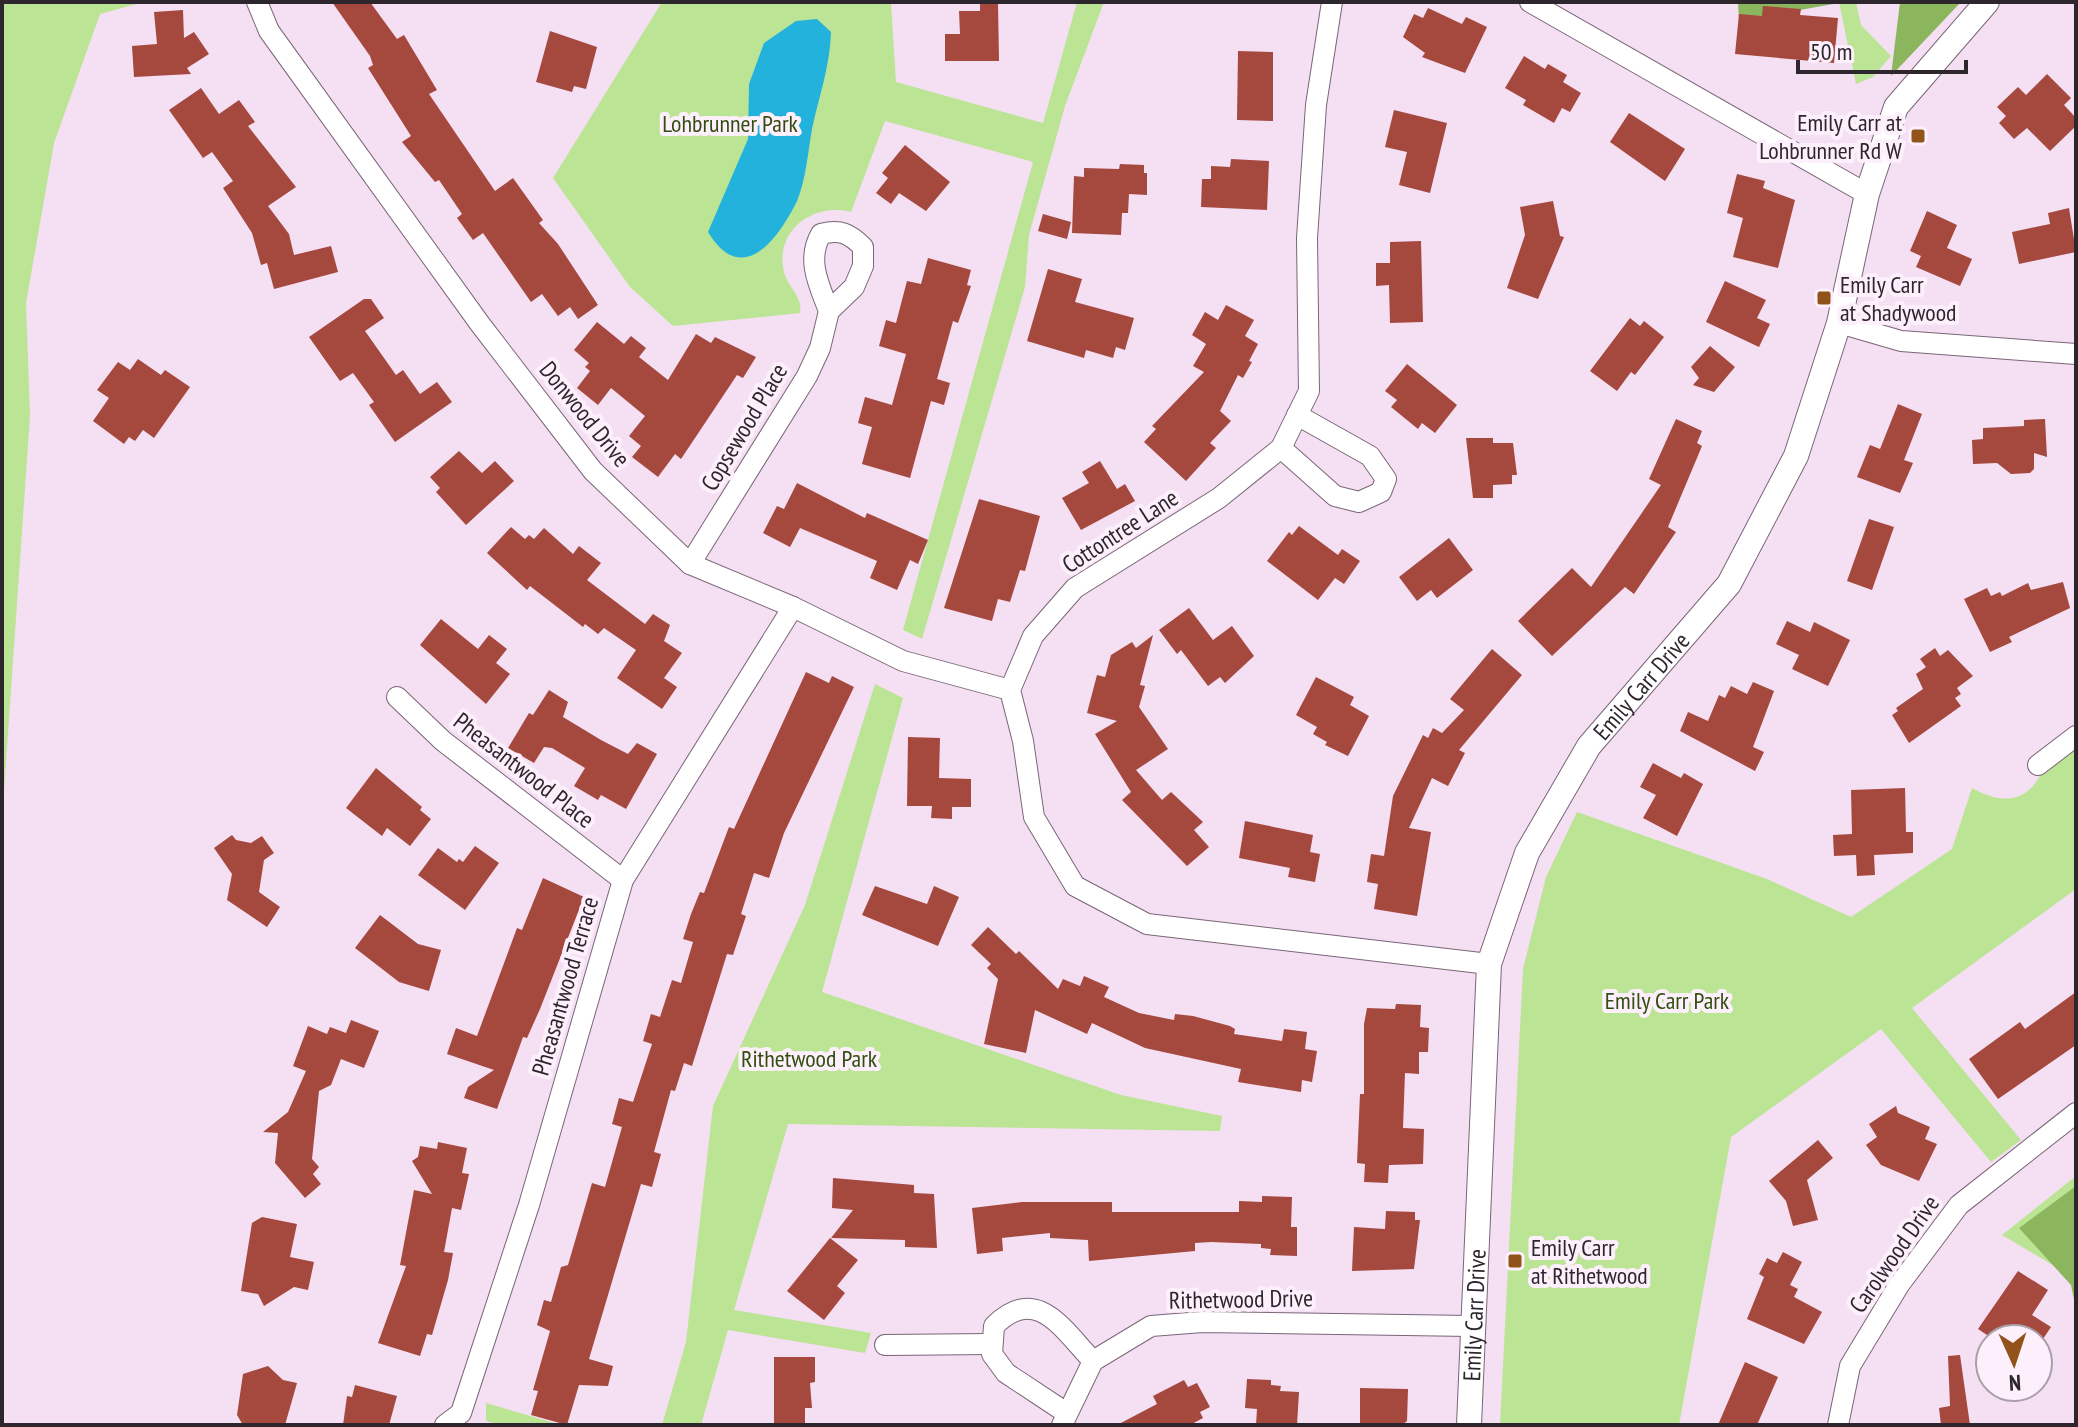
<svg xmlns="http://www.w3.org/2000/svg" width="2078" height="1427" viewBox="0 0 2078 1427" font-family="'PT Sans Narrow',sans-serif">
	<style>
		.green { fill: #bbe495 }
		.forest { fill: #8bb65e }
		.water { fill: #23b2db }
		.building { fill: #a5483e }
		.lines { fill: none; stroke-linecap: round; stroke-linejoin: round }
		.minor-casing { stroke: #796677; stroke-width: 22 }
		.tertiary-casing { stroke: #796677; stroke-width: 26 }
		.minor { stroke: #fff; stroke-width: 20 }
		.tertiary { stroke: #fff; stroke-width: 24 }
		.poi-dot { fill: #915319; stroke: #fdeffb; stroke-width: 3 }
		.labels { text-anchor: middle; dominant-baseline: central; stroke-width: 8; stroke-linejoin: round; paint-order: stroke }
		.poi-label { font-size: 24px; fill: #2e262d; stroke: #fdeffb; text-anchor: start }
		.park-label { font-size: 24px; fill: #324e0f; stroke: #fdeffb }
		.street-label { font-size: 24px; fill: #2e262d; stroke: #fdeffb }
	</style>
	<rect width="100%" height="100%" fill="#f5dff3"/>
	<!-- green -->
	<g class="green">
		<path d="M2,2H144L100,14L54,143L26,303L30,416L2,820Z"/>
		<path d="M662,2H891L896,82L1043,123L1077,2H1104L1065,106L1029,235L1025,287L922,639L903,630L1033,162L885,121L851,212C813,202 774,231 784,272C788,288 803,296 800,313L673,326L630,287L553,178Z"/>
		<path d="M1839,2H1856L1861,25L1891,56L1873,77L1856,84Z"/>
		<path d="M875,684L903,698L822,992L1121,1095L1222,1116L1220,1131L788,1124L734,1310L871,1333L865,1353L728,1330L701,1425H662L686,1342L713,1106L805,905Z"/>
		<path d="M2076,730V889L1912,1008L2021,1140L1991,1162L1881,1029L1731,1137L1679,1425H1500L1523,969L1546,877L1577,812L1767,879L1851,917L1952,849L1972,788C2020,815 2042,787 2052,742Z"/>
		<path d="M2076,1176V1288L2063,1271L2002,1235Z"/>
		<path d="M486,1403L561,1425H501L486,1421Z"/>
	</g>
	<!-- forest -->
	<g class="forest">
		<path d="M1738,2H1844L1739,21Z"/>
		<path d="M1900,2H1961L1891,76Z"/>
		<path d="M2076,1186V1309L2071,1285L2019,1228Z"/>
	</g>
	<!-- water -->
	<path class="water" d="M817,19L831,32C830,67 819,96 812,129C808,151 806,180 797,201C778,240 742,288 708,232L748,139L749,84L764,43L796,21Z"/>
	<!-- building -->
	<g class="building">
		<path d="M332,2H370L397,39L404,35L437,90L429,94L495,191L513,178L543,220L539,223L558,244L598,305L578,319L570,307L558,316L542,294L531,302L483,233L473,240L457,218L462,214L439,180L435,182L402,142L411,136L368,68L373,65L370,56Z"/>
		<path d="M980,2H998L999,61H945V34H960L959,11H980Z"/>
		<path d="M1763,6L1801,9L1800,15L1838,18L1834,63L1735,54L1739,14L1762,16Z"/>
		<path d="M1428,8L1462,24L1466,17L1487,27L1465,73L1422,57L1425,53L1403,37L1414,14L1423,18Z"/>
		<path d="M183,10L184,38L194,32L209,54L187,68L191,74L134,77L132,46L157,44L154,12Z"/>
		<path d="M550,31L597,47L586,89L574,86L572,92L536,82Z"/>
		<path d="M1238,51L1273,52V121L1237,120Z"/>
		<path d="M1524,56L1545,69L1548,64L1567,75L1563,82L1581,93L1570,112L1562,108L1554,123L1523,105L1526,100L1505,88Z"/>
		<path d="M2047,74L2071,98L2064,105L2076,118V126L2050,151L2027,128L2014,139L1999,123L2006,116L1997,107L2018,87L2026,95Z"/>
		<path d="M201,88L219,114L239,100L255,122L248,126L296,187L268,206L289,234L294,255L331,246L338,272L274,289L267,263L261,265L252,233L223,188L233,181L212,152L203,158L169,110Z"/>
		<path d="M1394,110L1447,123L1430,193L1399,185L1407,152L1385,147Z"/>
		<path d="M1629,113L1685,149L1665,181L1610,142Z"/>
		<path d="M905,145L950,182L926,211L899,193L891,204L876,193L888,178L882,173Z"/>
		<path d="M1231,159L1269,161L1267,210L1201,207L1202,179H1211V166L1230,167Z"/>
		<path d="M1120,164L1144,165V173H1147V195L1129,194L1128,213H1122L1121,235L1072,233L1074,176L1084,177V168L1119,169Z"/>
		<path d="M1737,174L1765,181L1763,188L1795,200L1778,268L1733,257L1743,218L1727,213Z"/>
		<path d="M1553,201L1560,236L1564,237L1538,299L1507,288L1525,235L1520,207Z"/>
		<path d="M2069,208L2076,252L2019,264L2012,232L2050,224L2048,213Z"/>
		<path d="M1927,211L1957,225L1947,248L1972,259L1960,286L1916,267L1921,256L1910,251Z"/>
		<path d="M1043,214L1071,222L1067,239L1038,231Z"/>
		<path d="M1421,241L1423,322L1390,323L1389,285L1376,286V263H1390V242Z"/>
		<path d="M928,258L971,270L967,285L971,286L958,323L953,321L937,379L950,383L944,405L931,401L910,478L862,464L872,427L858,423L865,397L892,405L906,354L879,346L886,320L896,323L907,281L921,284Z"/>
		<path d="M1048,269L1082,279L1075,302L1134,318L1125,350L1116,347L1113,358L1086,350L1084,358L1027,341Z"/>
		<path d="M1725,281L1766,300L1757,318L1770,324L1759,347L1706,322Z"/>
		<path d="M364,299H371L384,318L365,331L396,375L403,370L420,394L437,382L452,402L395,442L369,405L374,402L353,373L340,381L309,337Z"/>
		<path d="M1226,305L1254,320L1245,336L1258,344L1249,361L1252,362L1243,378L1238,375L1220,411L1231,421L1210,443L1216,448L1186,481L1144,442L1156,429L1152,426L1204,372L1193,366L1206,344L1192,335L1205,312L1218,320Z"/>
		<path d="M1630,318L1640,326L1644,321L1664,337L1635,375L1631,372L1617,391L1590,371Z"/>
		<path d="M597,322L624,344L631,336L646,348L639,357L668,380L696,334L711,343L715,337L756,357L743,378L737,375L681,459L675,454L658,477L632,457L641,446L629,436L645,416L611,388L598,405L577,388L590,371L585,367L589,363L574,350Z"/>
		<path d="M1710,346L1735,367L1714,392L1693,385L1699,378L1691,367Z"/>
		<path d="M138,359L161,375L165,370L190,387L154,438L143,430L135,441L129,437L124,444L93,421L109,398L97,390L118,362L130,370Z"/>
		<path d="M1407,364L1457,405L1435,433L1422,423L1418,429L1391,407L1397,400L1385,391Z"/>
		<path d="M1898,404L1922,414L1904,460L1913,463L1900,493L1857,477L1870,445L1880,449Z"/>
		<path d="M1676,419L1702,431L1697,443L1702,446L1668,527L1676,532L1634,594L1625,587L1552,656L1518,621L1572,568L1591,587L1661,485L1649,479Z"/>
		<path d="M2045,419L2047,457L2034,453V469L2030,473L2011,474L1997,463L1973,464L1972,440L1983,439V428L2024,426V420Z"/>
		<path d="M1466,438H1493V443H1513L1517,475H1512V484L1493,485V498H1473Z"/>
		<path d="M459,451L482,473L495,461L514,481L466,525L436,492L440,488L430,477Z"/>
		<path d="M1100,461L1117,489L1125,484L1135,501L1081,530L1062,498L1089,483L1082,472Z"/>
		<path d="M797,483L865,518L867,513L928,540L918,564L910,560L897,590L870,578L877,561L800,528L790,547L763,533L777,506L784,509Z"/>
		<path d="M979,499L1040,516L1025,571L1020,570L1010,602L998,599L992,621L944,608Z"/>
		<path d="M1869,519L1894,527L1872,590L1847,581Z"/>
		<path d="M1299,526L1338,555L1342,549L1360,561L1344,584L1335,578L1318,600L1267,561L1289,532L1292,535Z"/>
		<path d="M511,527L525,539L529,535L534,539L544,528L573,554L579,546L601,563L587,580L645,624L653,614L670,625L664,641L682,653L664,678L677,687L662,709L617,678L636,650L604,628L598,634L585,624L583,627L530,586L527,590L487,553Z"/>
		<path d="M1449,538L1473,570L1437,598L1431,590L1417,601L1399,577Z"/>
		<path d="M2063,582L2070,608L2009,637L2012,642L1990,652L1964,599L1987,588L1991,596L2000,592L2002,596L2028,583L2031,590Z"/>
		<path d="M1189,608L1213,640L1232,626L1254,656L1225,683L1220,677L1208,686L1181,650L1177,654L1159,630Z"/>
		<path d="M441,619L478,649L489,635L507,649L496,663L510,674L486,704L420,645Z"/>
		<path d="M1787,621L1810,632L1814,622L1850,640L1828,686L1792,669L1799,655L1776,644Z"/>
		<path d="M1153,635L1140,685L1145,686L1139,707L1168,749L1136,770L1162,800L1171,792L1203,822L1194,830L1209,847L1187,866L1122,800L1131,792L1095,734L1117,721L1087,713L1097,675L1105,677L1111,655L1132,642L1136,648Z"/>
		<path d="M1935,648L1940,656L1948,650L1973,676L1957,688L1961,694L1955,698L1961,706L1909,743L1892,715L1898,711L1896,708L1923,689L1916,674L1926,667L1920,659Z"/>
		<path d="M1492,649L1522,675L1459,750L1465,753L1448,786L1432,778L1409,828L1431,832L1417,916L1374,909L1378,884L1367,882L1371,854L1384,856L1393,796L1423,735L1428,738L1433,728L1442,733L1464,710L1450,699Z"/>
		<path d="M806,672L829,683L832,676L854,687L784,833L769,878L754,873L741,914L746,916L733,955L727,954L692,1066L684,1063L675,1091L671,1090L654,1152L661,1154L652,1187L641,1184L589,1359L613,1366L608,1386L579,1385L567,1425L531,1415L538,1391L533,1390L550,1331L537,1325L544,1300L551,1302L561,1267L568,1265L592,1183L605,1187L622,1127L612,1124L619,1098L633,1102L652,1044L643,1041L651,1014L660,1017L672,980L681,983L693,942L683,939L691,914L700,892L704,893L729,827L734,829Z"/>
		<path d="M1316,677L1354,697L1350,705L1369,716L1348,756L1325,745L1327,742L1313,734L1317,727L1296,715Z"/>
		<path d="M1753,682L1774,691L1753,747L1764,752L1755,771L1680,731L1688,712L1708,721L1719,695L1725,698L1731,686L1747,694Z"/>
		<path d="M549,690L568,702L563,717L601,740L628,754L637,743L657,754L626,809L601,795L598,800L574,786L585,768L552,748L544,747L534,763L508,748L529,713L533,715Z"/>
		<path d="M908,737L940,738L939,778L971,779V807H952V819L931,818L932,806H907Z"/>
		<path d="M1653,763L1681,778L1684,773L1703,784L1677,836L1643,818L1656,795L1640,787Z"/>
		<path d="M376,768L422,807L420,810L431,819L410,846L387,828L382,836L346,808Z"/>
		<path d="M1905,788L1906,832H1913V853L1874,855L1875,875L1857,876L1856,855L1834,856L1833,835L1852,834L1851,790Z"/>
		<path d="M1245,821L1313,835L1310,852L1320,854L1315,882L1288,877L1290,868L1239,858Z"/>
		<path d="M232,835L236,840L251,843L262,836L274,853L264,860L259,892L280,907L267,927L227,900L232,874L214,848Z"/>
		<path d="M475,846L499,863L465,910L418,875L438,848L457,862L459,859L463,862Z"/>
		<path d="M543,878L584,897L540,1009L527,1038L523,1037L497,1109L464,1098L468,1087L494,1070L447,1054L456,1028L477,1036L517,928L522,930Z"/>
		<path d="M875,886L927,904L934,886L959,897L938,946L862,915Z"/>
		<path d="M380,915L418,944L441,950L429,991L399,982L355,948Z"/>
		<path d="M988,927L1016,954L1019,951L1058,989L1063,979L1080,986L1084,976L1109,987L1104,997L1139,1013L1174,1020L1175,1014L1193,1016L1230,1026L1235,1029L1234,1034L1282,1041L1284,1029L1307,1032L1305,1049L1317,1051L1312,1082L1302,1080L1301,1092L1238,1082L1241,1069L1145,1048L1092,1023L1087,1034L1035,1010L1026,1053L984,1044L998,979L987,968L991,964L971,945Z"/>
		<path d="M2076,992V1045L1998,1099L1969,1059L2020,1022L2025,1029Z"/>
		<path d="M1396,1004L1421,1005L1420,1027L1429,1028L1428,1052H1419V1074L1405,1073L1403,1128L1424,1129L1423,1164L1389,1165L1388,1183L1364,1182L1365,1164L1357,1163L1360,1094H1364V1024L1367,1008L1395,1009Z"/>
		<path d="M351,1020L379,1031L364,1068L341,1059L331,1085L319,1091L312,1159L319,1167L313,1174L321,1184L305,1198L275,1163L278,1133L263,1132L288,1112L306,1071L293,1066L308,1026L327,1034L330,1027L346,1033Z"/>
		<path d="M1896,1106L1898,1113L1930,1127L1925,1139L1937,1144L1919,1181L1881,1165L1866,1145L1877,1137L1869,1124Z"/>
		<path d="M1818,1140L1833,1158L1807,1180L1818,1220L1793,1226L1786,1201L1769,1181Z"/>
		<path d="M438,1142L467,1148L462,1173L469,1174L461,1210L452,1208L444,1252L453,1253L448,1280L432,1335L427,1334L420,1356L378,1343L406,1266L400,1265L414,1190L432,1194L412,1161L418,1157L420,1146L437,1149Z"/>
		<path d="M833,1178L914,1185V1193L934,1194L937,1248L905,1247V1240L831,1238L853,1210L832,1208Z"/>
		<path d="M1262,1196L1292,1197L1291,1227H1297V1256L1270,1255L1271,1249L1261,1248V1244L1211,1242L1195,1243V1251L1089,1261L1088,1240L1050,1238V1233L1002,1238L1003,1251L977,1254L972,1208L1022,1202H1112V1212H1239V1201L1262,1202Z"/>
		<path d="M1386,1211L1415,1212V1220H1420L1414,1269L1352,1271L1354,1227L1385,1229Z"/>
		<path d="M262,1217L297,1224L290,1257L314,1262L308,1290L294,1287L264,1306L258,1294L241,1291L252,1223Z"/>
		<path d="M830,1238L858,1260L837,1286L845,1293L824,1320L787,1291Z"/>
		<path d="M1783,1252L1802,1262L1790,1285L1798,1289L1794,1297L1822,1312L1804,1344L1747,1319L1764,1277L1759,1274L1767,1258L1777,1263Z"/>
		<path d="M2018,1271L2048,1290L2032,1315L2051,1327L2043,1339H1993L1978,1329Z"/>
		<path d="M1960,1355L1970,1425H1941L1939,1408L1950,1406L1948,1356Z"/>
		<path d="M774,1357H815V1382L810,1383L812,1408H805V1424L774,1425Z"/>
		<path d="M1745,1362L1778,1377L1757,1425H1718Z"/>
		<path d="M268,1366L283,1380L297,1383L285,1425H243L237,1415L243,1374Z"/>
		<path d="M1247,1379L1271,1380V1385L1281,1386L1280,1391L1299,1392L1297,1425H1256L1257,1409L1245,1408Z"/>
		<path d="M1184,1380L1188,1387L1197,1383L1210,1407L1200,1412L1203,1418L1190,1425H1117L1157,1404L1153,1396Z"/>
		<path d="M355,1385L397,1396L389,1425H343L347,1396L352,1397Z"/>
		<path d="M1360,1388L1408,1389L1407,1421L1402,1425H1360Z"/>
	</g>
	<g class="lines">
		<!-- minor casing -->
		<g class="minor-casing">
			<g id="minor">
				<path d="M257,2L269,31L480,324L593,471L690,564L793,607L903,661L1010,690"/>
				<path d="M1332,2L1316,105L1307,238L1309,391L1281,448L1219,498L1075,588L1033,636L1010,690L1023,741L1034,817L1075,886L1147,924L1489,964"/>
				<path d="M1530,2L1867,194"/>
				<path d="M1839,323L1901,341L2076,354"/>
				<path d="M1281,448L1335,496L1359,502L1381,492L1386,479L1370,456L1297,415"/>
				<path d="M690,564L807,376L820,348L829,311L854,287L863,266V247C849,233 840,229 821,234C806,260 819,285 829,311"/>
				<path d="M397,697L443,741L623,880"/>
				<path d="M2038,765L2076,736"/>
				<path d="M885,1345L991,1344"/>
				<path d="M1065,1412L1006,1373L992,1354L994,1326C1037,1283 1063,1330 1093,1361"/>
				<path d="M445,1425L461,1413L529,1205L623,880L793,607"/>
				<path d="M1062,1425L1093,1361L1151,1326L1202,1322L1471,1326"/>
				<path d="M1838,1425L1850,1366L1899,1285L1959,1205L2076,1113"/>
			</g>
		</g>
		<!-- tertiary casing -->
		<g class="tertiary-casing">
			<g id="tertiary">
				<path id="s1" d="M1469,1425L1489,964L1527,853L1589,746L1729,584L1796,456L1839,323L1867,194L1896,107L1987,2"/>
			</g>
		</g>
		<!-- minor -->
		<use href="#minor" class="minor"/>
		<!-- tertiary -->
		<use href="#tertiary" class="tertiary"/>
	</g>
	<!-- markers -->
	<g class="poi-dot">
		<rect x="1910" y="128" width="16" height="16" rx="4"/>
		<rect x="1816" y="290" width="16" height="16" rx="4"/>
		<rect x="1507" y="1253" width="16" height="16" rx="4"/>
	</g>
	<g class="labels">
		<!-- poi labels -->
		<g class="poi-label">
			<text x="1902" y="122" text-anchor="end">Emily Carr at<tspan x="1902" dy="28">Lohbrunner Rd W</tspan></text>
			<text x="1840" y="284">Emily Carr<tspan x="1840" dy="28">at Shadywood</tspan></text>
			<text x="1531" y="1247">Emily Carr<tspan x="1531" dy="28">at Rithetwood</tspan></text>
		</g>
		<!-- park labels -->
		<g class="park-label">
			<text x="730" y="123">Lohbrunner Park</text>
			<text x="1667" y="1000">Emily Carr Park</text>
			<text x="809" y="1058">Rithetwood Park</text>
		</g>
		<!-- street labels -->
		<g class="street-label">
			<text transform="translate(585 414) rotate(51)">Donwood Drive</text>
			<text transform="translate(744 427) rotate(-59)">Copsewood Place</text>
			<text transform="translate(1120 531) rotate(-33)">Cottontree Lane</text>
			<text stroke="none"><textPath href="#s1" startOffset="782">Emily Carr Drive</textPath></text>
			<text transform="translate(524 770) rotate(38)">Pheasantwood Place</text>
			<text transform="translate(565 986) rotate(-74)">Pheasantwood Terrace</text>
			<text transform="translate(1894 1254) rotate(-55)">Carolwood Drive</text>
			<text transform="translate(1241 1299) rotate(-1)">Rithetwood Drive</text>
			<text stroke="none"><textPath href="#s1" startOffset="110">Emily Carr Drive</textPath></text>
		</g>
	</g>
	<!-- border -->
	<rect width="2078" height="1427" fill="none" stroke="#2e262d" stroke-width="8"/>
	<!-- north arrow -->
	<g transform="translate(2014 1363) rotate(177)"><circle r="38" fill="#fdeffb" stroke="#aa9fa9" stroke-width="2"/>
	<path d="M0-6L14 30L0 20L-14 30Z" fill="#915319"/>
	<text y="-12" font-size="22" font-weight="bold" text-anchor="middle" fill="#2e262d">N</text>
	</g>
	<!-- scale -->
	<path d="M1798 60v12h168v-12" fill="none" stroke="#2e262d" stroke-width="4"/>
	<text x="1810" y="60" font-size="24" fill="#2e262d" stroke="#fdeffb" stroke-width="6" paint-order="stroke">50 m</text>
</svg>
